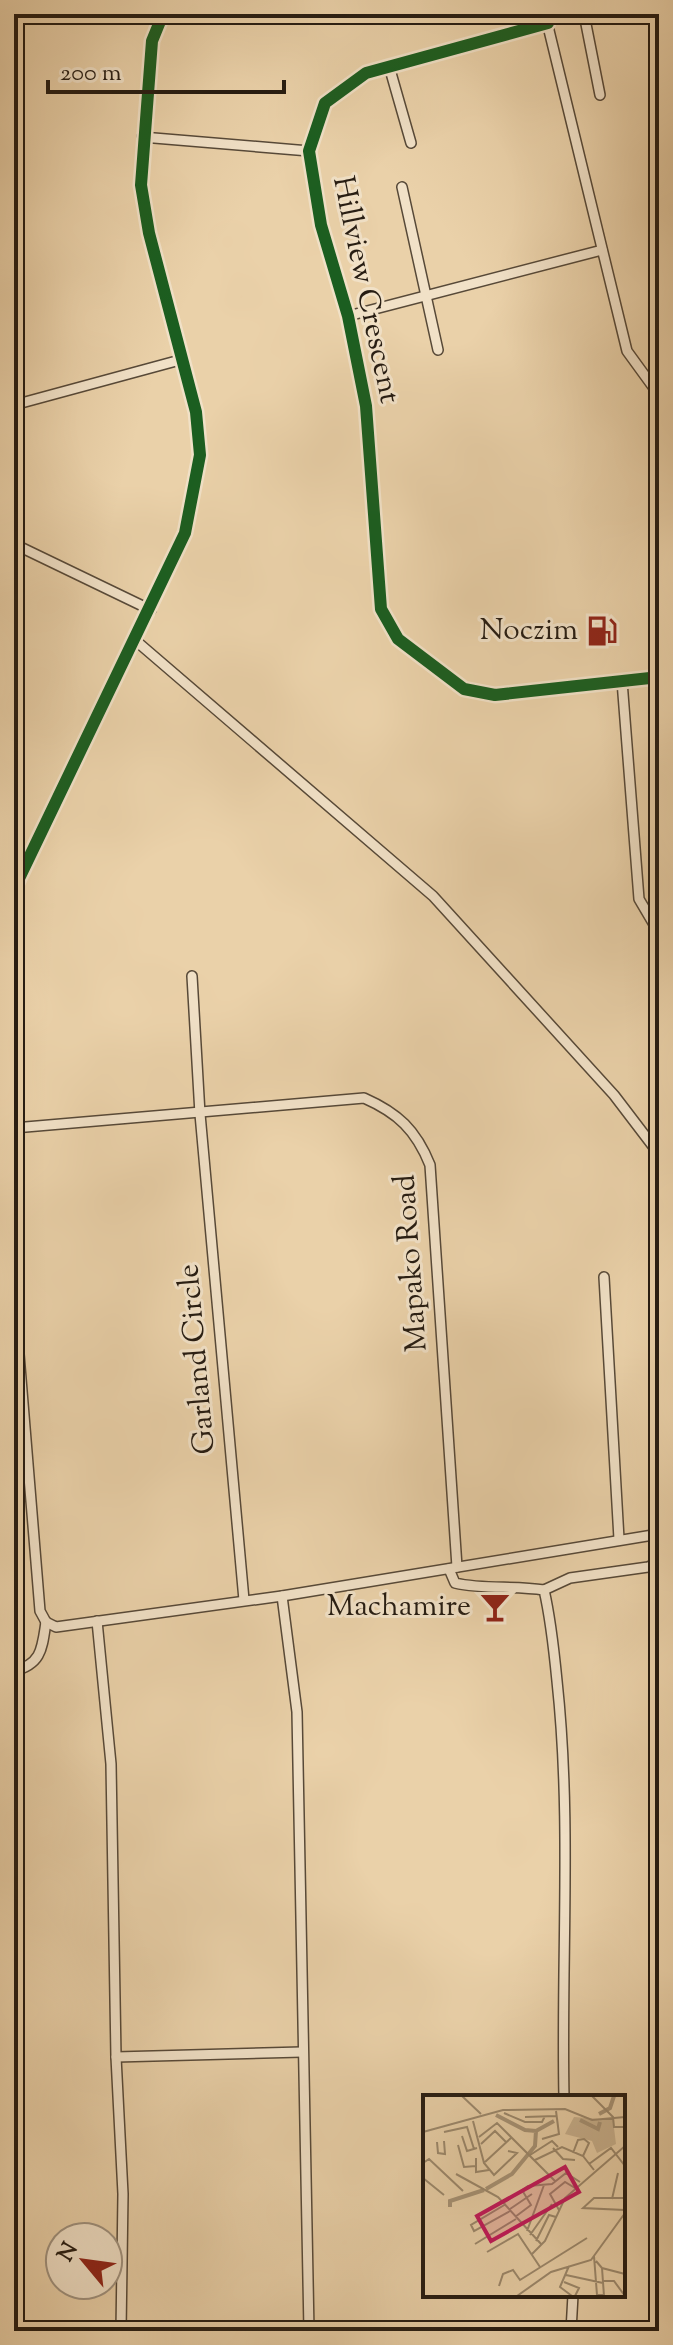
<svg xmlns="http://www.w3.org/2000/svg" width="673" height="2345" viewBox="0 0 673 2345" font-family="'Sorts Mill Goudy',serif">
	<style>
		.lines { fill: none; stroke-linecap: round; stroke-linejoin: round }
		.minor-casing { stroke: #574938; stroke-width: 12 }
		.minor { stroke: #f1e1c7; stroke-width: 9 }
		.cycleway-casing { stroke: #f1e1c7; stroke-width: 17 }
		.cycleway { stroke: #1b5e20; stroke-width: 12 }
		.labels { text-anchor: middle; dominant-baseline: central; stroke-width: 6; stroke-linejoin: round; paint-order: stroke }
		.street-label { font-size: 30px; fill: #261c12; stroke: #f1e1c7 }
		.poi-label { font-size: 30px; fill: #261c12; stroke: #f1e1c7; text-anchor: end }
		.inset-river { fill: none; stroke: #a79376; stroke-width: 4 }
		.inset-road { fill: none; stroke: #9c896d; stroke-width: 2 }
		.view { fill: #c2185b; fill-opacity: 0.15; stroke: #c2185b; stroke-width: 4 }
		.inset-edge { fill: none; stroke: #261c12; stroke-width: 4 }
	</style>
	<rect width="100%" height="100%" fill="#ead1a9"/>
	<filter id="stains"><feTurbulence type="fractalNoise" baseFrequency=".0025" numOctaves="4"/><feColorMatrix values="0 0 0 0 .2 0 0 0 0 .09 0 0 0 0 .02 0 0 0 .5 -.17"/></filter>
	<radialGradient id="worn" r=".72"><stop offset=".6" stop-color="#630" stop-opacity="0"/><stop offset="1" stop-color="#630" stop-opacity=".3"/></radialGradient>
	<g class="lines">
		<!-- minor casing -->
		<g class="minor-casing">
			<g id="minor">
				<path d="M545,14L627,351L659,395"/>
				<path d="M584,14L600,95"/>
				<path d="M548,23L366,73L325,103L309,151L321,225L348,316L366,406L381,609L398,639L464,689L495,695L659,677"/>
				<path d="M389,66L411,143"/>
				<path d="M142,137L309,151"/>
				<path d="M402,187L438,350"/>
				<path d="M348,316L602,250"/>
				<path d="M14,405L180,360"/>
				<path d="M14,544L151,610"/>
				<path d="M135,640L433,896L614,1095L659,1154"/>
				<path d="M622,681L639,899L659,933"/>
				<path d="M14,889L185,533L200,455L196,412L149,233L141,185L152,41L163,14"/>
				<path d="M192,976L200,1114L244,1600"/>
				<path d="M14,1128L364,1098C398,1113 416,1130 430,1165L457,1567"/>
				<path d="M604,1277L619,1539"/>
				<path d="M14,1293L40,1611L46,1622"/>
				<path d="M449,1569L455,1583C485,1590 514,1585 544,1590C551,1620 554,1650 557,1681C572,1820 561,1958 564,2097"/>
				<path d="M544,1590L570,1578L648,1567L659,1562"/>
				<path d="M282,1596L297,1712L309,2331"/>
				<path d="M97,1621L111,1764L116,2057L123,2194L121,2331"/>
				<path d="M46,1622L56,1627L282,1596L659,1534"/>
				<path d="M14,1671C42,1664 42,1648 46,1622"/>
				<path d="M116,2057L302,2052"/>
				<path d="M571,2331L573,2295"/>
			</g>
		</g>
		<!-- minor -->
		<use href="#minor" class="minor"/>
		<!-- cycleway casing -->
		<g class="cycleway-casing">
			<g id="cycleway">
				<path d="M548,23L366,73L325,103L309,151L321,225L348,316L366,406L381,609L398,639L464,689L495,695L659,677"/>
				<path d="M14,889L185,533L200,455L196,412L149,233L141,185L152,41L163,14"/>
			</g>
		</g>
		<!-- cycleway -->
		<use href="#cycleway" class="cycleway"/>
	</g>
	<!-- icons -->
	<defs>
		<g id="fuel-bare" transform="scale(2.4)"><path d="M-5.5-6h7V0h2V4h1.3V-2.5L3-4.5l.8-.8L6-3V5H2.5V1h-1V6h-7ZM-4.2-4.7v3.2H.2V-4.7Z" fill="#8f2418" stroke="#f1e1c7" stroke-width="2.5" paint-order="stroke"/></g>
		<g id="bar-bare" transform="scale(2.4)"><path d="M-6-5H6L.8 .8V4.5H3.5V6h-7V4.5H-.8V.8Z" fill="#8f2418" stroke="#f1e1c7" stroke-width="2.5" paint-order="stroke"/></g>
	</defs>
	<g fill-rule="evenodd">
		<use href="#fuel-bare" x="602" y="631"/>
		<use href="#bar-bare" x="495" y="1607"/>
	</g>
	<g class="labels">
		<!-- street labels -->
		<g class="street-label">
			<text transform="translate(365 290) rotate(78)">Hillview Crescent</text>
			<text transform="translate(412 1263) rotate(-94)">Mapako Road</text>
			<text transform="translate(198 1359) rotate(-95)">Garland Circle</text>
		</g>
		<!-- poi labels -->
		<g class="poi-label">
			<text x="578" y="631">Noczim</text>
			<text x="471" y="1607">Machamire</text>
		</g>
	</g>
	<!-- overview -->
	<g transform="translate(423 2095)">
		<rect width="202" height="202" fill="#ead1a9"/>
		<path d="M151,22L190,25L193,49L174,58L169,46L142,39Z" fill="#c9b28f"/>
		<path class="inset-river" d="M176,19L187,13L191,1M73,20L102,35L113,36L131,26M157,25L175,34L177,27M63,94L89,79L112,51L113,36M27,112V106L61,95"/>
		<path class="inset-road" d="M39,1L58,19M169,1L190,22L191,32H202M81,18L102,27H119L122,21M102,22L133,21M50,26L61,68L71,80L94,58L85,56M0,37L80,15L142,14L169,25L202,22M21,37L44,32L51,54M39,41L44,56L54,53M56,42L74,28L132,86M119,44L136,39L133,16M14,47L15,58L22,59L21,46M58,49L72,36L84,48M35,50L41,72L53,71M130,53L140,64L152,65M150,58L155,45L161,44L166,48L160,61M107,60L129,46L135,52M53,63V77L66,75M112,65L139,52L160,61L171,75M62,67L89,42M0,68L6,64L40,96M166,69L188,53L202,71M33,79L75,102L119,150M0,83L21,100M202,103H171L160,113L202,115M189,104L195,78M82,107L105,91L129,89L143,78L157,87M83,109L48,130L51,136L87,116M87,114L109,99M136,115L127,99L142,87L152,93M92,122L108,110L99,95M104,136L121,90M107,140L129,109M113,146L126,120L133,122M52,149L93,124M64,157L95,139L117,172M109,159L122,146L142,103L202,51M171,161L174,200H181M173,166L179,173L202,179M146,171L137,192L149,201M179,173L181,201M143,180L180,188M180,186H191L202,201M141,187L156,193L152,201M76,191L80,179L90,175L97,185L164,143M94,201L128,177L168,165L202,118"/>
		<path class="view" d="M142,72L156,97L68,146L54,121Z"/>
		<rect width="202" height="202" class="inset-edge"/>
	</g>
	<!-- margin -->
	<rect width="673" height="2345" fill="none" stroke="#ead1a9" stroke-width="48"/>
	<rect x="16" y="16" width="641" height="2313" fill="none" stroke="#261c12" stroke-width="4"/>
	<rect x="24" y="24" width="625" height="2297" fill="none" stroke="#261c12" stroke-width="2"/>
	<!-- north arrow -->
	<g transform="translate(84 2261) rotate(299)"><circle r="38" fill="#f1e1c7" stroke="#a0927f" stroke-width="2"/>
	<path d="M0-6L14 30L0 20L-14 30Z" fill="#8f2418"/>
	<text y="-12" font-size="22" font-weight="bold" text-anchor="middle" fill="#261c12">N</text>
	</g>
	<!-- scale -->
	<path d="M48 80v12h236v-12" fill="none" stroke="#261c12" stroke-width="4"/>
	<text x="60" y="80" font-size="24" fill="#261c12" stroke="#f1e1c7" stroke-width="6" paint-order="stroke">200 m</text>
	<rect width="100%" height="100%" filter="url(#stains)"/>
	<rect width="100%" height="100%" fill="url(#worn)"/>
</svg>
